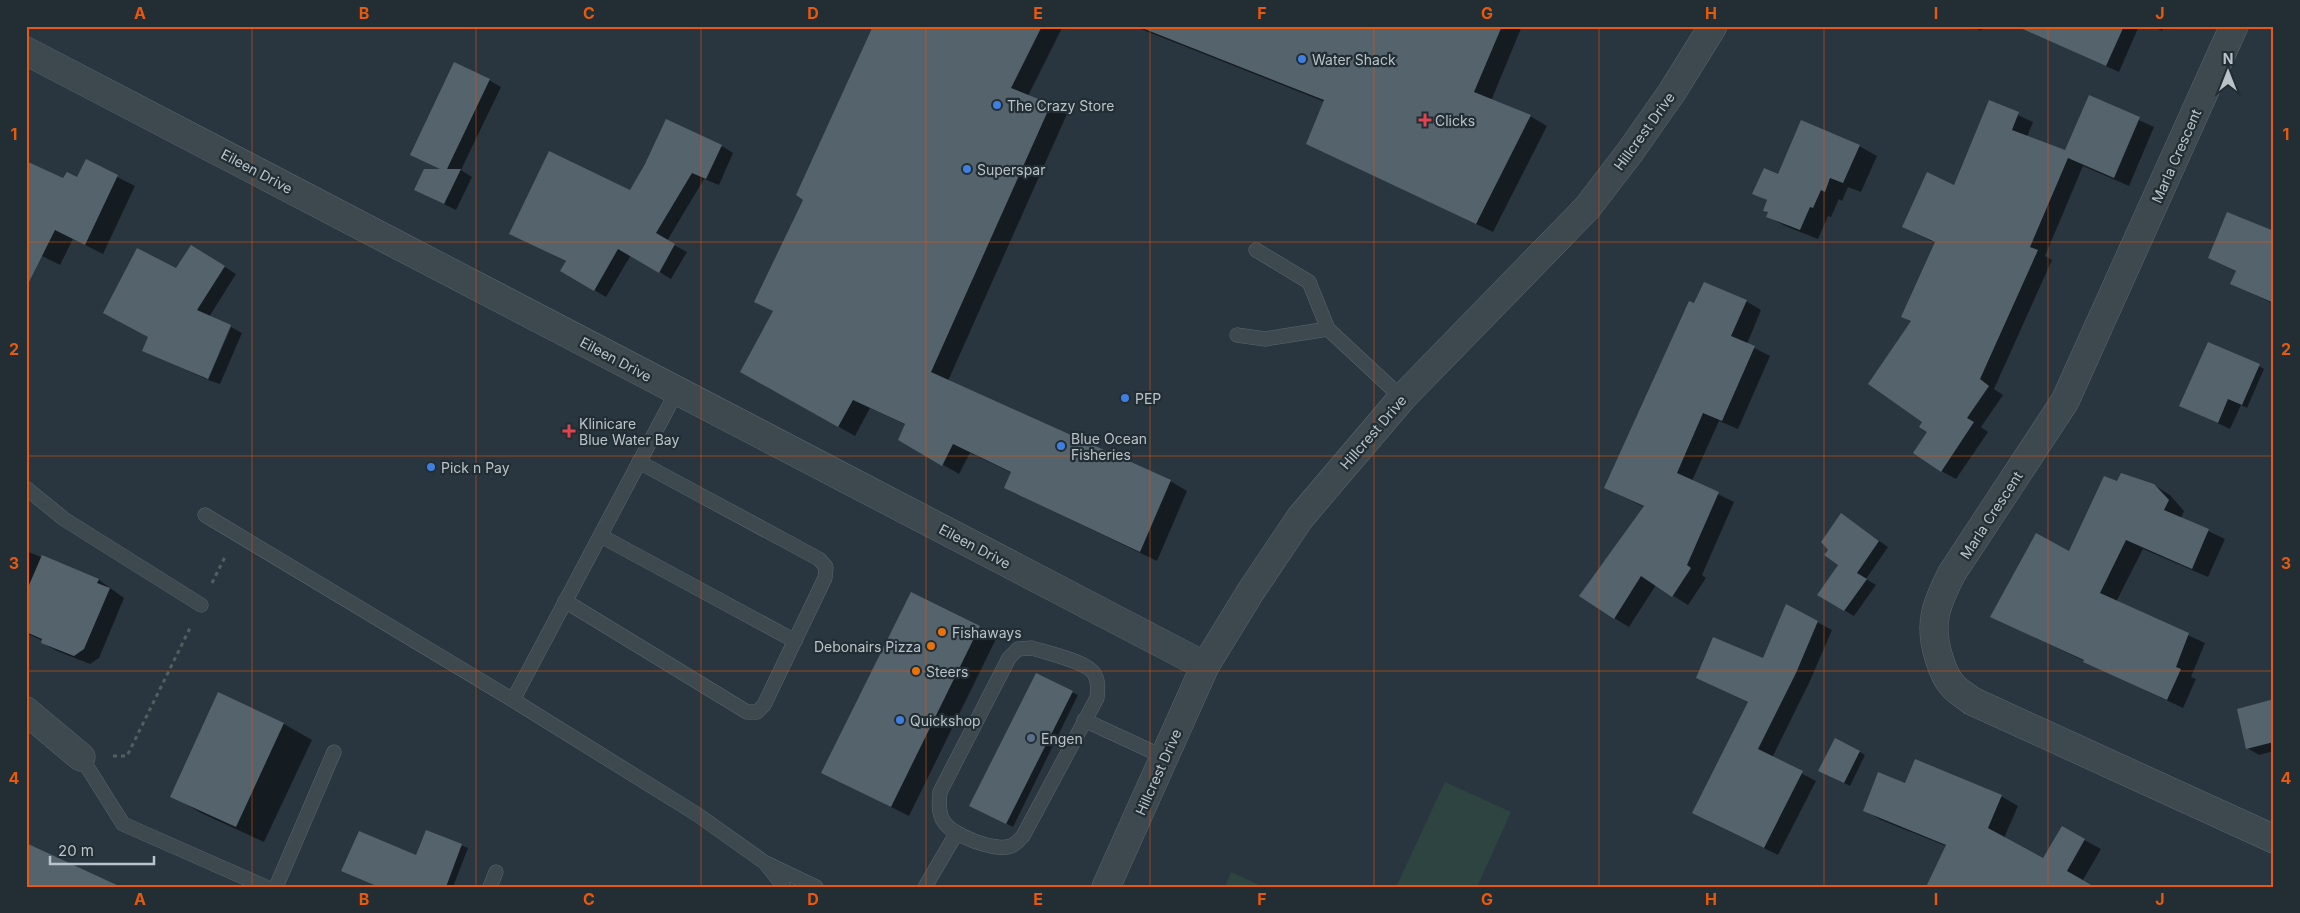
<svg xmlns="http://www.w3.org/2000/svg" width="2300" height="913" viewBox="0 0 2300 913" font-family="Inter,sans-serif">
	<style>
		.green { fill: #2e4441 }
		.shadow { fill: #0007 }
		.building { fill: #55636c }
		.lines { fill: none; stroke-linecap: round; stroke-linejoin: round }
		.service-casing { stroke: #5b666d; stroke-width: 15 }
		.minor-casing { stroke: #5b666d; stroke-width: 29 }
		.path { stroke: #4d615f; stroke-width: 3; stroke-dasharray: 4 4; stroke-linecap: butt }
		.service { stroke: #3d484f; stroke-width: 14 }
		.minor { stroke: #3d484f; stroke-width: 28 }
		.grid { fill: none; stroke: #e8590c; stroke-width: 1; stroke-opacity: 0.55 }
		.shop-dot { fill: #3f7fe0; stroke: #222d34; stroke-width: 2 }
		.health-dot { fill: #e0444e; stroke: #222d34; stroke-width: 2 }
		.food-dot { fill: #e8710a; stroke: #222d34; stroke-width: 2 }
		.service-dot { fill: #5c6f8a; stroke: #222d34; stroke-width: 2 }
		.labels { text-anchor: middle; dominant-baseline: central; stroke-width: 4.5; stroke-linejoin: round; paint-order: stroke }
		.poi-label { font-size: 14px; fill: #bac3ca; stroke: #222d34; text-anchor: start }
		.street-label { font-size: 14px; fill: #bac3ca; stroke: #222d34 }
		.neatline { fill: none; stroke: #e8590c; stroke-width: 2 }
		.grid-label { font-size: 16px; text-anchor: middle; font-weight: bold; fill: #e8590c }
	</style>
	<rect width="100%" height="100%" fill="#29363f"/>
	<!-- green -->
	<g class="green">
		<path d="M1445,782L1511,812L1477,887H1396Z"/>
		<path d="M1231,872L1264,887H1225Z"/>
	</g>
	<!-- shadow -->
	<g class="shadow">
		<path d="M874,26H1063L1028,96L1067,114L948,381L1170,481L1187,491L1157,561L1005,488L1012,473L970,453L959,474L900,440L906,425L870,408L855,436L741,372L774,311L804,200Z"/>
		<path d="M1133,26H1522L1491,101L1530,116L1547,126L1493,232L1308,143L1325,102Z"/>
		<path d="M1971,26H1983L1981,31Z"/>
		<path d="M2066,26H2139L2119,72L2058,44Z"/>
		<path d="M2151,26H2165L2162,31Z"/>
		<path d="M489,80L501,87L461,170L472,177L456,210L427,196Z"/>
		<path d="M2089,97L2154,127L2129,186L2083,166L2045,256L2052,260L1994,389L2003,395L1981,427L1988,432L1956,479L1941,471L1924,422L1912,322L1903,316L1935,243L1903,227L1955,186L1990,102L2033,122L2027,137L2065,151Z"/>
		<path d="M722,146L733,153L719,185L704,179L667,241L687,252L671,279L631,255L606,297L562,271L567,262L511,234L631,191Z"/>
		<path d="M1859,146L1877,156L1861,192L1848,187L1842,201L1839,199L1831,217L1828,216L1818,239L1785,226L1767,216L1769,213L1764,210L1768,201L1754,193L1779,176Z"/>
		<path d="M86,161L135,186L103,254L73,239L60,265L26,248L63,179H78Z"/>
		<path d="M2274,232V304L2232,284L2237,272L2209,258Z"/>
		<path d="M203,253L236,274L209,317L229,326L206,379L143,350L177,270Z"/>
		<path d="M1746,301L1761,310L1747,344L1770,356L1738,429L1719,421L1692,481L1734,502L1702,575L1706,578L1688,605L1656,585L1629,627L1614,618L1644,507L1606,488L1695,305Z"/>
		<path d="M231,327L242,333L220,384L208,380Z"/>
		<path d="M2252,362L2264,369L2247,408L2241,405L2230,429L2181,406Z"/>
		<path d="M2117,483L2154,485L2170,495L2184,511L2181,518L2225,539L2208,577L2143,549L2116,602L2205,643L2191,677L2196,679L2183,708L1992,617L2070,553Z"/>
		<path d="M1841,514L1888,547L1866,579L1876,585L1854,616L1819,595L1839,564Z"/>
		<path d="M26,551L99,580L124,598L99,658L90,664L57,651L42,643L43,641L26,633Z"/>
		<path d="M912,593L997,637L909,816L823,773Z"/>
		<path d="M1787,606L1832,630L1810,681L1772,758L1816,781L1778,855L1708,821L1749,703L1698,678L1763,660Z"/>
		<path d="M1037,674L1078,695L1013,827L977,809Z"/>
		<path d="M218,694L284,724L312,740L264,842L201,813L172,796Z"/>
		<path d="M2274,700V751L2259,755L2247,748Z"/>
		<path d="M1860,752L1865,755L1850,786L1826,773Z"/>
		<path d="M1905,785L2001,796L2018,806L2004,838L2044,860L2062,828L2101,849L2083,880L2095,887H2018L1946,846L1881,820L1864,810Z"/>
		<path d="M427,832L468,848L453,887H380L417,857Z"/>
	</g>
	<!-- building -->
	<g class="building">
		<path d="M873,26H1042L1011,88L1051,104L931,372L1171,480L1140,552L1004,488L1011,472L953,444L942,466L898,440L905,424L853,400L838,427L740,372L773,311L754,302L803,200L796,195Z"/>
		<path d="M1142,26H1502L1474,92L1531,115L1476,224L1306,144L1324,100L1142,28Z"/>
		<path d="M2016,26H2124L2106,66Z"/>
		<path d="M454,62L490,79L447,169H461L444,204L414,190L424,169H440L410,155Z"/>
		<path d="M2089,95L2140,117L2114,178L2068,158L2030,247L2038,250L1980,379L1989,386L1967,418L1974,422L1941,472L1913,453L1927,432L1919,427L1922,422L1868,384L1911,321L1901,317L1935,242L1902,227L1927,172L1954,185L1989,100L2019,112L2012,130L2065,150Z"/>
		<path d="M666,119L722,145L706,179L692,173L656,233L675,244L659,273L618,249L594,291L560,271L566,261L509,234L549,151L630,190L645,164Z"/>
		<path d="M1801,120L1860,145L1843,183L1830,178L1825,192L1821,190L1813,208L1810,207L1800,230L1766,217L1768,212L1763,211L1767,200L1752,194L1764,168L1778,174Z"/>
		<path d="M86,159L118,175L85,245L55,230L26,288V161L63,178L67,172L77,177Z"/>
		<path d="M2227,212L2274,231V303L2230,284L2236,271L2208,258Z"/>
		<path d="M191,245L225,266L197,310L231,325L208,379L142,351L148,337L103,313L137,248L176,268Z"/>
		<path d="M1704,282L1747,300L1731,336L1755,346L1722,421L1703,413L1677,473L1719,492L1687,565L1691,568L1672,597L1641,576L1614,619L1579,596L1644,506L1604,488L1689,301L1694,303Z"/>
		<path d="M2208,342L2260,364L2242,405L2228,399L2218,423L2179,406Z"/>
		<path d="M2121,473L2154,484L2169,500L2164,510L2209,529L2192,569L2126,540L2100,593L2189,633L2176,667L2181,669L2167,700L2083,662L2084,660L1990,617L2036,533L2069,551L2104,476L2117,481Z"/>
		<path d="M1841,513L1879,541L1857,573L1867,579L1844,611L1817,595L1838,565L1824,555L1828,550L1821,542Z"/>
		<path d="M42,555L99,579L97,583L110,588L84,649L74,656L41,643L42,639L26,632V592Z"/>
		<path d="M911,592L980,626L891,807L821,773Z"/>
		<path d="M1786,604L1818,621L1796,673L1758,749L1803,771L1764,848L1692,813L1748,702L1696,678L1713,637L1763,658Z"/>
		<path d="M1036,673L1073,691L1006,824L969,806Z"/>
		<path d="M218,692L284,723L236,827L170,797Z"/>
		<path d="M2274,699V742L2246,749L2237,709Z"/>
		<path d="M1835,738L1860,751L1844,783L1818,771Z"/>
		<path d="M1915,759L2002,795L1988,828L2043,858L2062,826L2085,839L2067,871L2095,887H1926L1946,845L1863,811L1878,772L1905,783Z"/>
		<path d="M426,830L462,844L446,887H379L341,871L359,831L416,855Z"/>
		<path d="M26,843L121,887H26Z"/>
	</g>
	<g class="lines">
		<!-- service casing -->
		<g class="service-casing">
			<g id="service">
				<path d="M1256,250L1309,282L1328,329L1402,398"/>
				<path d="M1237,335L1265,339L1328,329"/>
				<path d="M26,488L64,519L201,605"/>
				<path d="M205,515L513,700L698,815L764,862L816,887"/>
				<path d="M601,536L795,641"/>
				<path d="M565,601L747,712H757L764,705L825,578L826,567L819,559L639,462"/>
				<path d="M1032,648C1047,653 1081,660 1092,671C1099,678 1098,689 1097,698L1023,836C1020,839 1016,844 1011,846C996,852 953,836 944,822C938,813 939,802 940,792L1009,658L1018,649Z"/>
				<path d="M513,700L677,391"/>
				<path d="M1084,720L1164,757"/>
				<path d="M81,757L123,824L266,887"/>
				<path d="M766,864L784,887"/>
				<path d="M276,887L334,752"/>
				<path d="M490,887L496,872"/>
				<path d="M925,887L956,834"/>
			</g>
		</g>
		<!-- minor casing -->
		<g class="minor-casing">
			<g id="minor">
				<path d="M2234,26L2065,401L1952,573C1936,604 1928,624 1939,658C1942,668 1946,679 1953,686C1958,692 1966,696 1972,701L2274,839"/>
				<path d="M26,51L1205,666"/>
				<path d="M26,711L81,757"/>
				<path d="M1106,887L1205,666L1251,591L1300,518L1402,398L1587,208L1630,152L1672,92L1713,26"/>
			</g>
		</g>
		<!-- path -->
		<g class="path">
			<path d="M212,583L225,557"/>
			<path d="M113,756H127L191,626"/>
		</g>
		<!-- service -->
		<use href="#service" class="service"/>
		<!-- minor -->
		<use href="#minor" class="minor"/>
	</g>
	<!-- grid -->
	<path class="grid" d="M252,26V887M476,26V887M701,26V887M926,26V887M1150,26V887M1374,26V887M1599,26V887M1824,26V887M2048,26V887M26,242H2274M26,456H2274M26,671H2274"/>
	<!-- markers -->
	<g class="shop-dot">
		<circle cx="1302" cy="59" r="5"/>
		<circle cx="997" cy="105" r="5"/>
		<circle cx="967" cy="169" r="5"/>
		<circle cx="1125" cy="398" r="5"/>
		<circle cx="1061" cy="446" r="5"/>
		<circle cx="431" cy="467" r="5"/>
		<circle cx="900" cy="720" r="5"/>
	</g>
	<g class="health-dot">
		<path d="M1422.5 112.5h5v5h5v5h-5v5h-5v-5h-5v-5h5z"/>
		<path d="M566.5 423.5h5v5h5v5h-5v5h-5v-5h-5v-5h5z"/>
	</g>
	<g class="food-dot">
		<circle cx="942" cy="632" r="5"/>
		<circle cx="931" cy="646" r="5"/>
		<circle cx="916" cy="671" r="5"/>
	</g>
	<circle class="service-dot" cx="1031" cy="738" r="5"/>
	<g class="labels">
		<!-- poi labels -->
		<g class="poi-label">
			<text x="1312" y="59">Water Shack</text>
			<text x="1007" y="105">The Crazy Store</text>
			<text x="1435" y="120">Clicks</text>
			<text x="977" y="169">Superspar</text>
			<text x="1135" y="398">PEP</text>
			<text x="579" y="423">Klinicare<tspan x="579" dy="16">Blue Water Bay</tspan></text>
			<text x="1071" y="438">Blue Ocean<tspan x="1071" dy="16">Fisheries</tspan></text>
			<text x="441" y="467">Pick n Pay</text>
			<text x="952" y="632">Fishaways</text>
			<text x="921" y="646" text-anchor="end">Debonairs Pizza</text>
			<text x="926" y="671">Steers</text>
			<text x="910" y="720">Quickshop</text>
			<text x="1041" y="738">Engen</text>
		</g>
		<!-- street labels -->
		<g class="street-label">
			<text transform="translate(1644 131) rotate(-54)">Hillcrest Drive</text>
			<text transform="translate(2176 156) rotate(-66)">Marla Crescent</text>
			<text transform="translate(257 171) rotate(28)">Eileen Drive</text>
			<text transform="translate(616 359) rotate(28)">Eileen Drive</text>
			<text transform="translate(1373 432) rotate(-49)">Hillcrest Drive</text>
			<text transform="translate(1991 515) rotate(-57)">Marla Crescent</text>
			<text transform="translate(975 546) rotate(28)">Eileen Drive</text>
			<text transform="translate(1158 772) rotate(-66)">Hillcrest Drive</text>
		</g>
	</g>
	<!-- border -->
	<rect width="2300" height="913" fill="none" stroke="#222d34" stroke-width="55"/>
	<!-- north arrow -->
	<g transform="translate(2228 72)" stroke="#222d34" stroke-width="4" paint-order="stroke">
	<path d="M0-4L9 19L0 12L-9 19Z" fill="#bac3ca"/>
	<text y="-8" font-size="14" font-weight="bold" text-anchor="middle" fill="#bac3ca">N</text>
	</g>
	<!-- scale -->
	<path d="M50 856v8h104v-8" fill="none" stroke="#bac3ca" stroke-width="2.5"/>
	<text x="58" y="856" font-size="15" fill="#bac3ca" stroke="#222d34" stroke-width="4" paint-order="stroke">20 m</text>
	<rect x="28" y="28" width="2244" height="858" class="neatline"/>
	<g class="grid-label">
		<text x="140" y="19">A</text>
		<text x="364" y="19">B</text>
		<text x="589" y="19">C</text>
		<text x="813" y="19">D</text>
		<text x="1038" y="19">E</text>
		<text x="1262" y="19">F</text>
		<text x="1487" y="19">G</text>
		<text x="1711" y="19">H</text>
		<text x="1936" y="19">I</text>
		<text x="2160" y="19">J</text>
		<text x="14" y="140">1</text>
		<text x="2286" y="140">1</text>
		<text x="14" y="355">2</text>
		<text x="2286" y="355">2</text>
		<text x="14" y="569">3</text>
		<text x="2286" y="569">3</text>
		<text x="14" y="784">4</text>
		<text x="2286" y="784">4</text>
		<text x="140" y="905">A</text>
		<text x="364" y="905">B</text>
		<text x="589" y="905">C</text>
		<text x="813" y="905">D</text>
		<text x="1038" y="905">E</text>
		<text x="1262" y="905">F</text>
		<text x="1487" y="905">G</text>
		<text x="1711" y="905">H</text>
		<text x="1936" y="905">I</text>
		<text x="2160" y="905">J</text>
	</g>
</svg>
